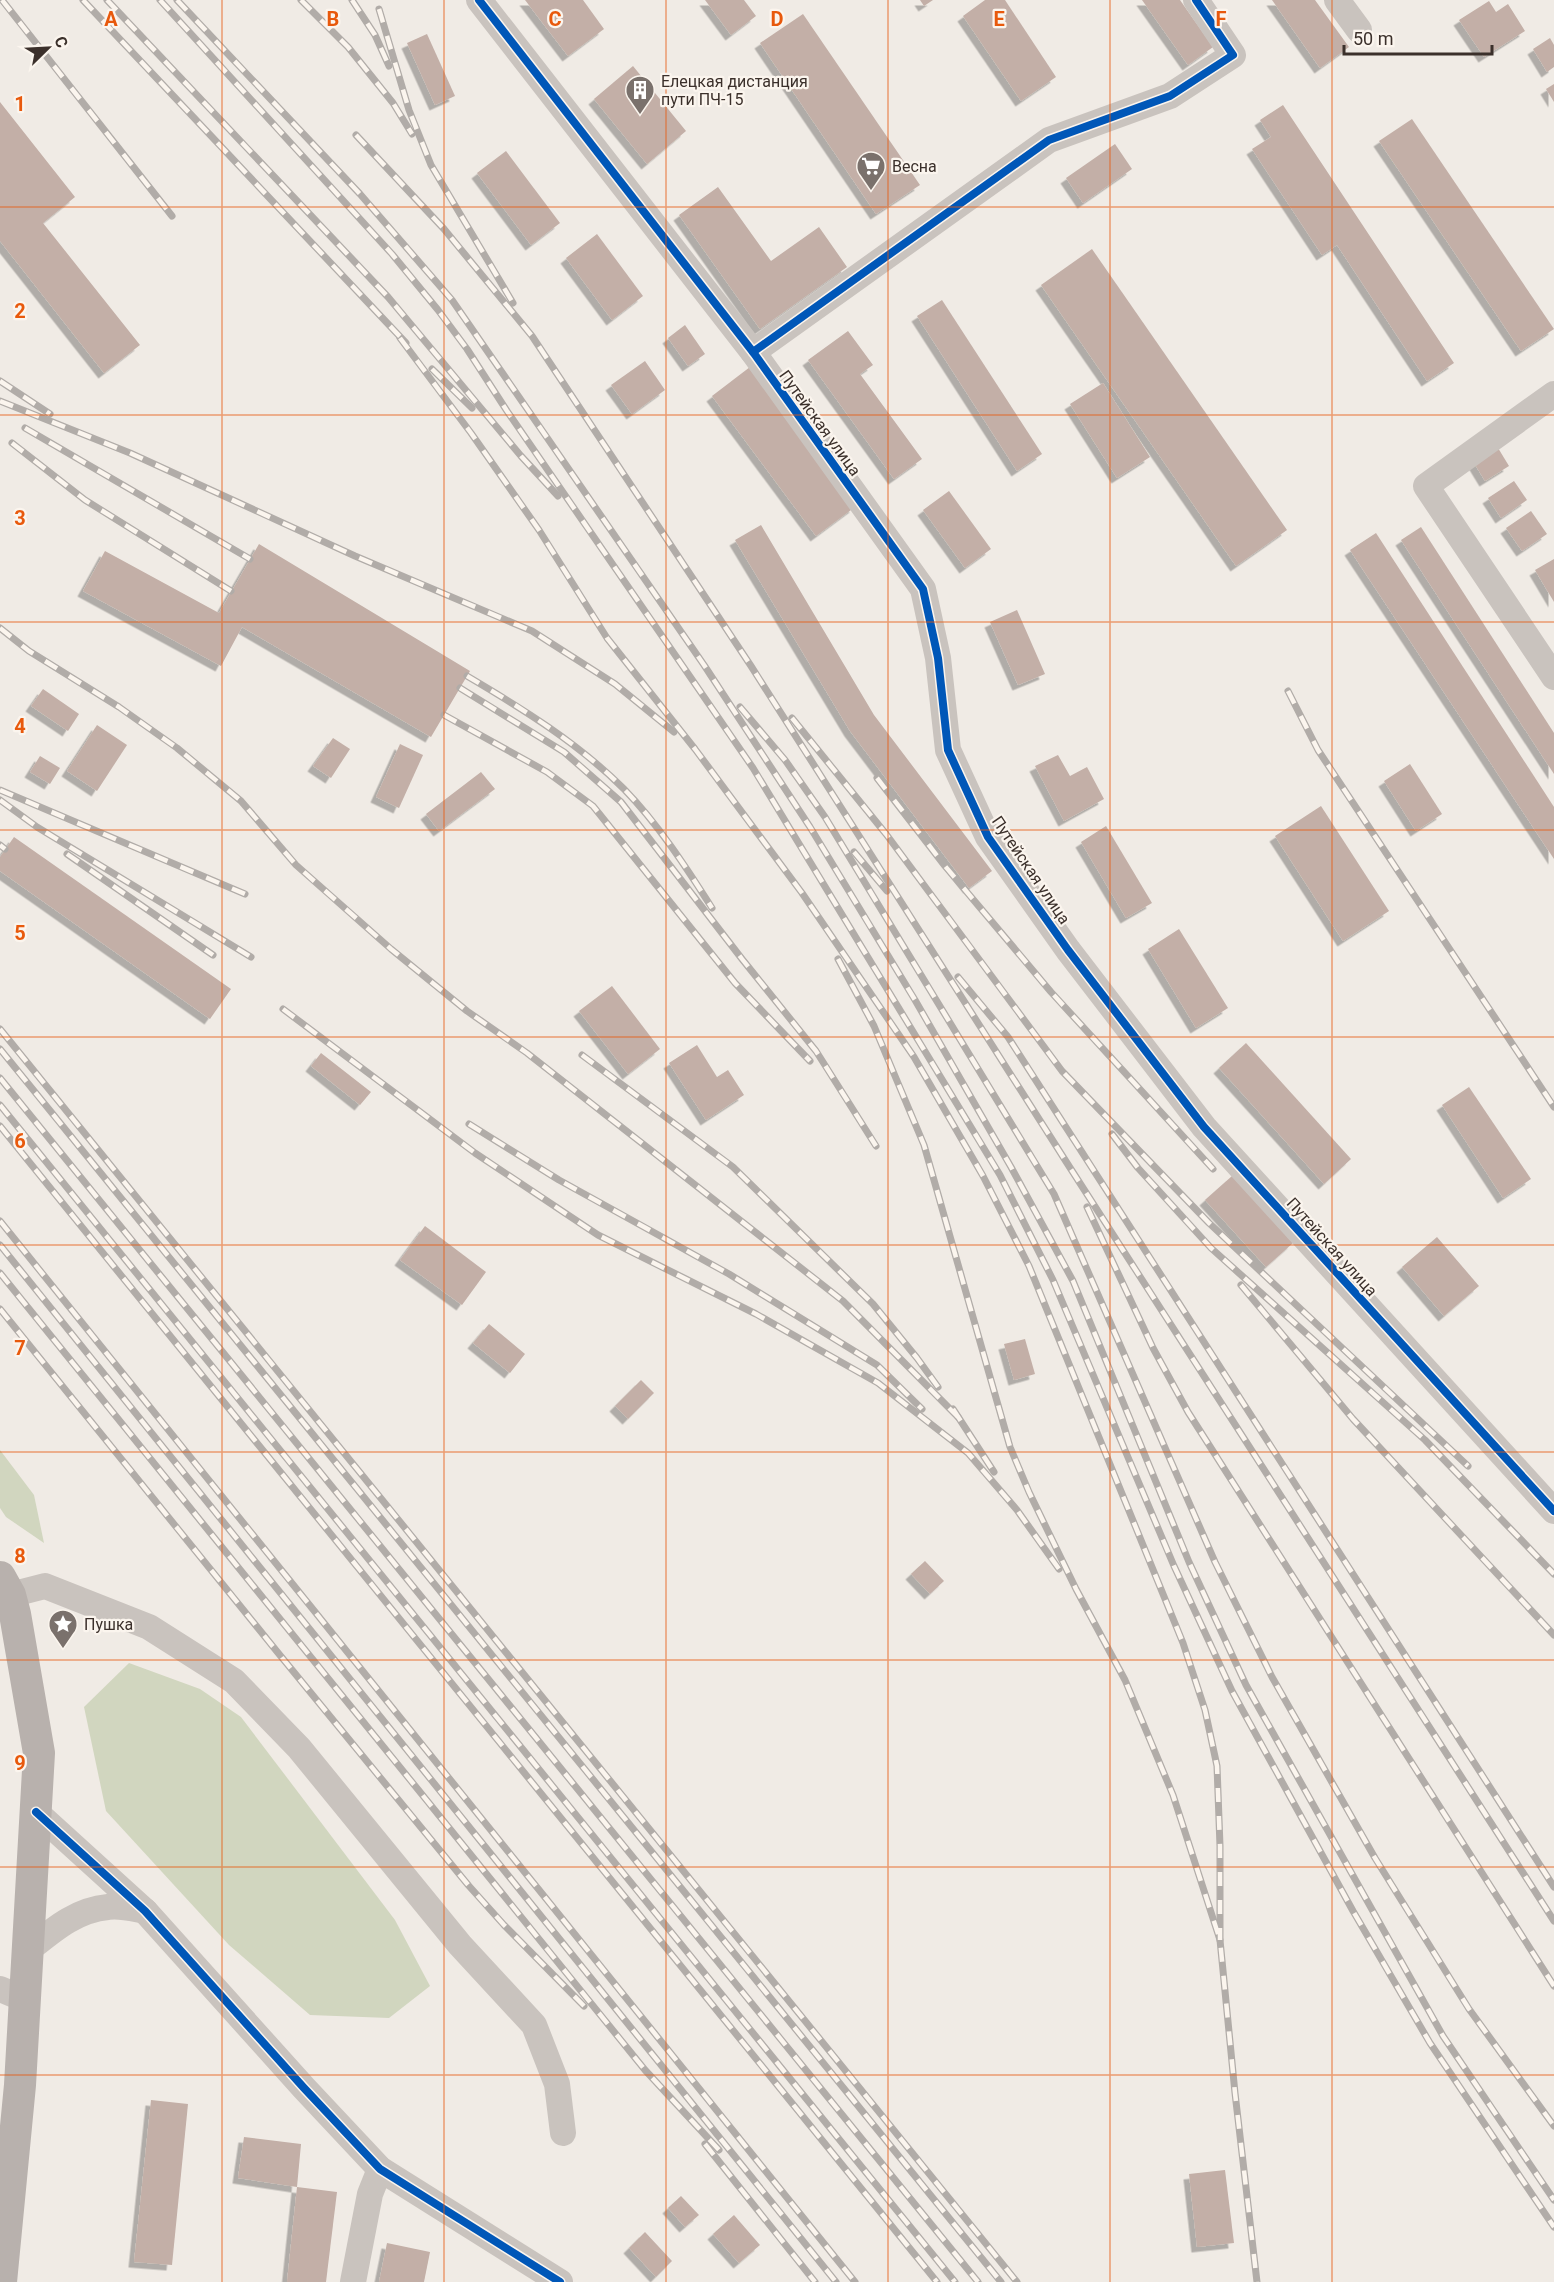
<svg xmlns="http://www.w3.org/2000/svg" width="1554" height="2282" viewBox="0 0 1554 2282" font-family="Roboto,sans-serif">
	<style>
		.green { fill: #d1d6bf }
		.building { fill: #c3afa7; filter: url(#shadow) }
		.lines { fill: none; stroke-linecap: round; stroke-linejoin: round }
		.minor { stroke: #c9c3be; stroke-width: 26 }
		.major { stroke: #b8b1ad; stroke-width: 32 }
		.rail-casing { stroke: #b1aca8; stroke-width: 7 }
		.rail { stroke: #fbf5ee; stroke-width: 4.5; stroke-dasharray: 14; stroke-linecap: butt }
		.cycleway-casing { stroke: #fbf5ee; stroke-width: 11 }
		.cycleway { stroke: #0057b8; stroke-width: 8 }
		.grid { fill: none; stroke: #e8590c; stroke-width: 1.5; stroke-opacity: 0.55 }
		.labels { text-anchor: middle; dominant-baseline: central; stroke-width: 4.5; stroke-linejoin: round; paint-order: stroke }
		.poi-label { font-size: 16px; fill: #3b302b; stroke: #fbf5ee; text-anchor: start }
		.street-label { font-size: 16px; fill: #3b302b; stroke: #fbf5ee }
		.grid-label { font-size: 20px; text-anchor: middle; font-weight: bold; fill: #e8590c; stroke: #fbf5ee; stroke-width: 4.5; stroke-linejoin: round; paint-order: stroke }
	</style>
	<defs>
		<filter id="shadow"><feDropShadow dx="-5.5" dy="5.5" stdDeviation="0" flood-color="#0004"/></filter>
	</defs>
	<rect width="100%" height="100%" fill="#f0ebe5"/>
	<!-- green -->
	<g class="green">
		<path d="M0,1450L34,1495L44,1543L6,1517L0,1508Z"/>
		<path d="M129,1663L200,1689L241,1717L395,1920L430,1986L389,2018L310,2015L229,1945L106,1811L84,1707Z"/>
	</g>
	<!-- building -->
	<g class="building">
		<path d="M525,0H583L604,29L568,56Z"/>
		<path d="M705,0H744L756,16L731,35Z"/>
		<path d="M920,0H933L924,6Z"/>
		<path d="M985,0H1005L1056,77L1021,101L963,16Z"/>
		<path d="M1142,0H1180L1213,47L1188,65Z"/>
		<path d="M1272,0H1315L1349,47L1320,68Z"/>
		<path d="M1489,1L1496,12L1508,4L1525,31L1484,57L1459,20Z"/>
		<path d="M803,14L920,185L876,214L760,43Z"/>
		<path d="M427,34L455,96L435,105L407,43Z"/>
		<path d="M1550,38L1554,45V67L1547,72L1533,49Z"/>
		<path d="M633,66L686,131L647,164L594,99Z"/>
		<path d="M1554,84V102L1546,89Z"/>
		<path d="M0,102L75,197L43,223L140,345L104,373L0,241Z"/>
		<path d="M1283,105L1454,363L1427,381L1337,245L1322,255L1252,149L1271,137L1260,120Z"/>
		<path d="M1412,119L1554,329L1521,351L1379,141Z"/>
		<path d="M1115,144L1132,169L1083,203L1066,178Z"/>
		<path d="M506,151L560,223L531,245L477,173Z"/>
		<path d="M718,187L771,261L819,227L847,267L760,329L679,215Z"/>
		<path d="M597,234L643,296L612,320L566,258Z"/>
		<path d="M1092,249L1287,530L1236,566L1041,285Z"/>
		<path d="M942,300L1042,454L1017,471L917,316Z"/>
		<path d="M685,325L705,354L688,366L668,338Z"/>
		<path d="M848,331L873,365L860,374L922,459L894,479L808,360Z"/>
		<path d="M645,361L665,390L632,414L611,385Z"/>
		<path d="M750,367L855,507L816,536L712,396Z"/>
		<path d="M1103,383L1150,457L1117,478L1070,404Z"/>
		<path d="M1495,443L1509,466L1485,481L1471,458Z"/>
		<path d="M1514,481L1527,500L1501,518L1488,498Z"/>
		<path d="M949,491L991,549L965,568L923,510Z"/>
		<path d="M1531,511L1547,534L1522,551L1506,528Z"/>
		<path d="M761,525L874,715L992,871L969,888L850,731L735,540Z"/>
		<path d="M1421,527L1554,733V774L1401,540Z"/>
		<path d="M1376,533L1554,807V859L1350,550Z"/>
		<path d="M259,544L470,671L431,737L242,627L221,666L83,591L105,551L219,613Z"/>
		<path d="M1554,559V602L1535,570Z"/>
		<path d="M1017,610L1045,674L1018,685L990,622Z"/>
		<path d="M43,689L79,714L68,731L31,706Z"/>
		<path d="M97,725L127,745L97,791L67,771Z"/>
		<path d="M333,738L350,749L331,778L313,766Z"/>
		<path d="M400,744L423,755L399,808L376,797Z"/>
		<path d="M1058,755L1070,776L1087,767L1104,799L1064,821L1035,766Z"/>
		<path d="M40,756L60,768L50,784L30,772Z"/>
		<path d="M1410,764L1442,814L1416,831L1384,781Z"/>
		<path d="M481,772L495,789L439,831L426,814Z"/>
		<path d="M1321,806L1389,911L1343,941L1275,836Z"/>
		<path d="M1106,826L1152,903L1126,918L1081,842Z"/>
		<path d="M14,837L231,989L210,1019L0,871V857Z"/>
		<path d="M1179,929L1228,1008L1196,1028L1148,949Z"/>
		<path d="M612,986L660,1049L628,1074L579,1011Z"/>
		<path d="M1246,1043L1351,1159L1324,1184L1219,1068Z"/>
		<path d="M697,1045L717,1077L728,1070L744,1095L706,1120L669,1063Z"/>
		<path d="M321,1053L371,1092L360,1105L311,1066Z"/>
		<path d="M1469,1087L1531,1179L1503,1198L1442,1105Z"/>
		<path d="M1232,1176L1293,1243L1266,1267L1205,1200Z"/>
		<path d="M425,1226L486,1272L462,1305L400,1260Z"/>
		<path d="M1437,1237L1479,1286L1444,1316L1402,1267Z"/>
		<path d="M489,1324L525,1354L510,1373L473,1343Z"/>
		<path d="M1025,1339L1035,1374L1014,1380L1004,1344Z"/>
		<path d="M641,1380L654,1393L628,1419L615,1406Z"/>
		<path d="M925,1561L944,1581L930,1594L911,1574Z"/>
		<path d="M151,2100L188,2104L172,2265L134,2262Z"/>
		<path d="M244,2137L301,2144L297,2187L238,2178Z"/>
		<path d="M1225,2170L1234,2243L1197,2247L1189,2174Z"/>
		<path d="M297,2187L337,2192L326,2282H287Z"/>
		<path d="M681,2196L699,2215L685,2227L668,2208Z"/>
		<path d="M734,2215L760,2245L739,2263L713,2234Z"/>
		<path d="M645,2232L672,2261L656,2277L629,2248Z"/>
		<path d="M387,2243L430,2252L424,2282H379Z"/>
	</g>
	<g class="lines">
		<!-- minor -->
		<g class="minor">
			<path d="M479,0L753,352L923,589L938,658L948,750L988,837L1068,950L1204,1127L1554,1511"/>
			<path d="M1337,0L1359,30"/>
			<path d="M753,352L1049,140L1170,96L1233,55L1196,0"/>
			<path d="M1554,394L1426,486L1554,677"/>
			<path d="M10,1595L45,1586L149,1627L234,1681L299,1748L460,1945L534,2025L557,2084L563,2133"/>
			<path d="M36,1812L145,1911L304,2088L380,2169L560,2282"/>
			<path d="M27,1951C52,1931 75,1910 108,1907C120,1905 134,1909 145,1911"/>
			<path d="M0,1989L24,1999"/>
			<path d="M353,2282L370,2194L380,2169"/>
		</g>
		<!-- major -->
		<path class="major" d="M0,1577L10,1595L15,1614L39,1753L20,2085L1,2282"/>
		<!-- rail casing -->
		<g class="rail-casing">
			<g id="rail">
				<path d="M2,0L172,216"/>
				<path d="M83,0L406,343"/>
				<path d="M107,0L388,297L521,456L558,496"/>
				<path d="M160,0L392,254L438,310L467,349L507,411L753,768L1000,1175L1053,1280L1174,1566L1232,1691L1353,1911L1430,2043L1554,2227"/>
				<path d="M177,0L360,194L452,300L704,665L810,827L915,1000L1011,1167L1073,1281L1189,1562L1246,1685L1443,2036L1554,2200"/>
				<path d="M301,0L348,47L393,103L412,134"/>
				<path d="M352,0L375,35L389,66"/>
				<path d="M379,9L409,110L431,165L513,303"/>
				<path d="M356,135L444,229L532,336L751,666L1067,1163L1554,1921"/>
				<path d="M400,338L471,433L539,530L607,638L695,749L802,893L914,1057L983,1176L1029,1266L1183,1643L1205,1710L1217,1766L1220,1846V1940"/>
				<path d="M432,369L472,408"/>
				<path d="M0,381L50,414"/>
				<path d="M0,401L130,453L355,556L532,631L615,684L674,732"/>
				<path d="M25,428L250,559"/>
				<path d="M12,443L85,500L231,591"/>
				<path d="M0,628L29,651L119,707L177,748L241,801L296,865L391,949L467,1011L527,1053L843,1301L958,1417"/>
				<path d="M467,676C523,709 578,743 624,789C658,824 686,867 712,908"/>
				<path d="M460,688L564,752L621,802L742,959L816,1051L876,1146"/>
				<path d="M1288,691L1318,750L1554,1107"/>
				<path d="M740,707L785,760L825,817L1054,1194L1215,1562L1272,1677L1375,1858L1469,2009L1554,2126"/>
				<path d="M444,715L547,772L593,806L735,983L810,1061"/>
				<path d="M792,718L886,834L1062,1071L1209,1223L1468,1466"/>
				<path d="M877,778L945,866L1051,992L1213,1169"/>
				<path d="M0,790L245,894"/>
				<path d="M0,800L37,827L251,957"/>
				<path d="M0,845L5,849"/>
				<path d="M854,852L887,891"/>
				<path d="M67,854L213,955"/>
				<path d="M838,959L874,1026L924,1145L1010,1447L1029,1492L1076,1589L1125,1680L1173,1795L1220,1940L1235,2093L1257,2282"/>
				<path d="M958,977L1008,1037L1554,1887"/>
				<path d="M283,1009L475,1153L598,1235L756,1314L878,1383L968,1453L1017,1510L1059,1569"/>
				<path d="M0,1029L1017,2282"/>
				<path d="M0,1049L1001,2282"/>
				<path d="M582,1055L733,1167L873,1304L917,1358L938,1387"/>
				<path d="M0,1078L978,2282"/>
				<path d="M0,1105L955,2282"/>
				<path d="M469,1124L559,1180L729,1274L877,1365L922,1409"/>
				<path d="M0,1126L937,2282"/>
				<path d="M1112,1134L1138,1168L1211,1248L1425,1440L1554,1574"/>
				<path d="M1087,1207L1153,1348L1188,1412L1554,1986"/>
				<path d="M0,1221L855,2282"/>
				<path d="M0,1245L836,2282"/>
				<path d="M0,1273L645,2070L719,2150"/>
				<path d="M1241,1285L1353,1419L1554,1635"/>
				<path d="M0,1309L279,1654L469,1886L504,1925L584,2006"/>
				<path d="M953,1409L994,1472"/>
				<path d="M705,2144L815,2282"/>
			</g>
		</g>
		<!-- rail -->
		<use href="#rail" class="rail"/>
		<!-- cycleway casing -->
		<g class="cycleway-casing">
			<g id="cycleway">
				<path d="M479,0L753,352L923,589L938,658L948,750L988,837L1068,950L1204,1127L1554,1511"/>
				<path d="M753,352L1049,140L1170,96L1233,55L1196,0"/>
				<path d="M36,1812L145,1911L304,2088L380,2169L560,2282"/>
			</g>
		</g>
		<!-- cycleway -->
		<use href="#cycleway" class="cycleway"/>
	</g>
	<!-- grid -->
	<path class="grid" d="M222,0V2282M444,0V2282M666,0V2282M888,0V2282M1110,0V2282M1332,0V2282M0,207H1554M0,415H1554M0,622H1554M0,830H1554M0,1037H1554M0,1245H1554M0,1452H1554M0,1660H1554M0,1867H1554M0,2075H1554"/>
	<!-- icons -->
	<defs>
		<g id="building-pin" transform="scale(1.5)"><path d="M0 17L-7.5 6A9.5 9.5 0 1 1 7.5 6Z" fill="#7a716c" stroke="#fbf5ee"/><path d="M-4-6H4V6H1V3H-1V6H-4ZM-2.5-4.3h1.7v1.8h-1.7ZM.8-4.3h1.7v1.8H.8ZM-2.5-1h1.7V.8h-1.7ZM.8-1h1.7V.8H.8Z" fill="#fff"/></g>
		<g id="supermarket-pin" transform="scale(1.5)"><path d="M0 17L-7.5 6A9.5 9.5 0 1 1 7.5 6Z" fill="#7a716c" stroke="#fbf5ee"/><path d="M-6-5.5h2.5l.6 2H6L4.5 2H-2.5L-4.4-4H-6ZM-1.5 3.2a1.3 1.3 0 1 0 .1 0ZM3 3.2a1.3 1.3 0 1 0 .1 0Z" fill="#fff"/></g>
		<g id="sight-pin" transform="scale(1.5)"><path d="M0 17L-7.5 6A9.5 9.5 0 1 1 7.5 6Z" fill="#7a716c" stroke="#fbf5ee"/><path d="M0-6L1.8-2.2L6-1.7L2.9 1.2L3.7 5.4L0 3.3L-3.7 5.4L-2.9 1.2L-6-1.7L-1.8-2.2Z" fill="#fff"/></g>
	</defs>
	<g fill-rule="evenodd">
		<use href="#building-pin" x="640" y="90"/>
		<use href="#supermarket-pin" x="871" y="166"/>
		<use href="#sight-pin" x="63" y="1624"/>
	</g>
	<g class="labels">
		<!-- poi labels -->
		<g class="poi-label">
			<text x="661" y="81">Елецкая дистанция<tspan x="661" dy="18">пути ПЧ-15</tspan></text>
			<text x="892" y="166">Весна</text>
			<text x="84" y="1624">Пушка</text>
		</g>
		<!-- street labels -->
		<g class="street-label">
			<text transform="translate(820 423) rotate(54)">Путейская улица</text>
			<text transform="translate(1031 870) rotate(56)">Путейская улица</text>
			<text transform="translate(1332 1247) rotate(48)">Путейская улица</text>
		</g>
	</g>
	<g class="grid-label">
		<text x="111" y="26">A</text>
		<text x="333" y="26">B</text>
		<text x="555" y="26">C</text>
		<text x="777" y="26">D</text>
		<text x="999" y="26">E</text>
		<text x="1221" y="26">F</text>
		<text x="20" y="111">1</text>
		<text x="20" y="318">2</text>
		<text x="20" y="525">3</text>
		<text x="20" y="733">4</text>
		<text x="20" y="940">5</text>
		<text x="20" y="1148">6</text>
		<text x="20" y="1355">7</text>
		<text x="20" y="1563">8</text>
		<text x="20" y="1770">9</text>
	</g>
	<!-- north arrow -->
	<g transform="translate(48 48) rotate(66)" stroke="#fbf5ee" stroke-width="4.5" paint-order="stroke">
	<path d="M0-4.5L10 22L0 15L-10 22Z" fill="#3b302b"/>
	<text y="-9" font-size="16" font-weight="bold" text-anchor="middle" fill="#3b302b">С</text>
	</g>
	<!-- scale -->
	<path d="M1344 45v9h148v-9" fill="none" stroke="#3b302b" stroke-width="3"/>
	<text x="1353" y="45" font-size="18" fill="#3b302b" stroke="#fbf5ee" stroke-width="4.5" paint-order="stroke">50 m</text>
</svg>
